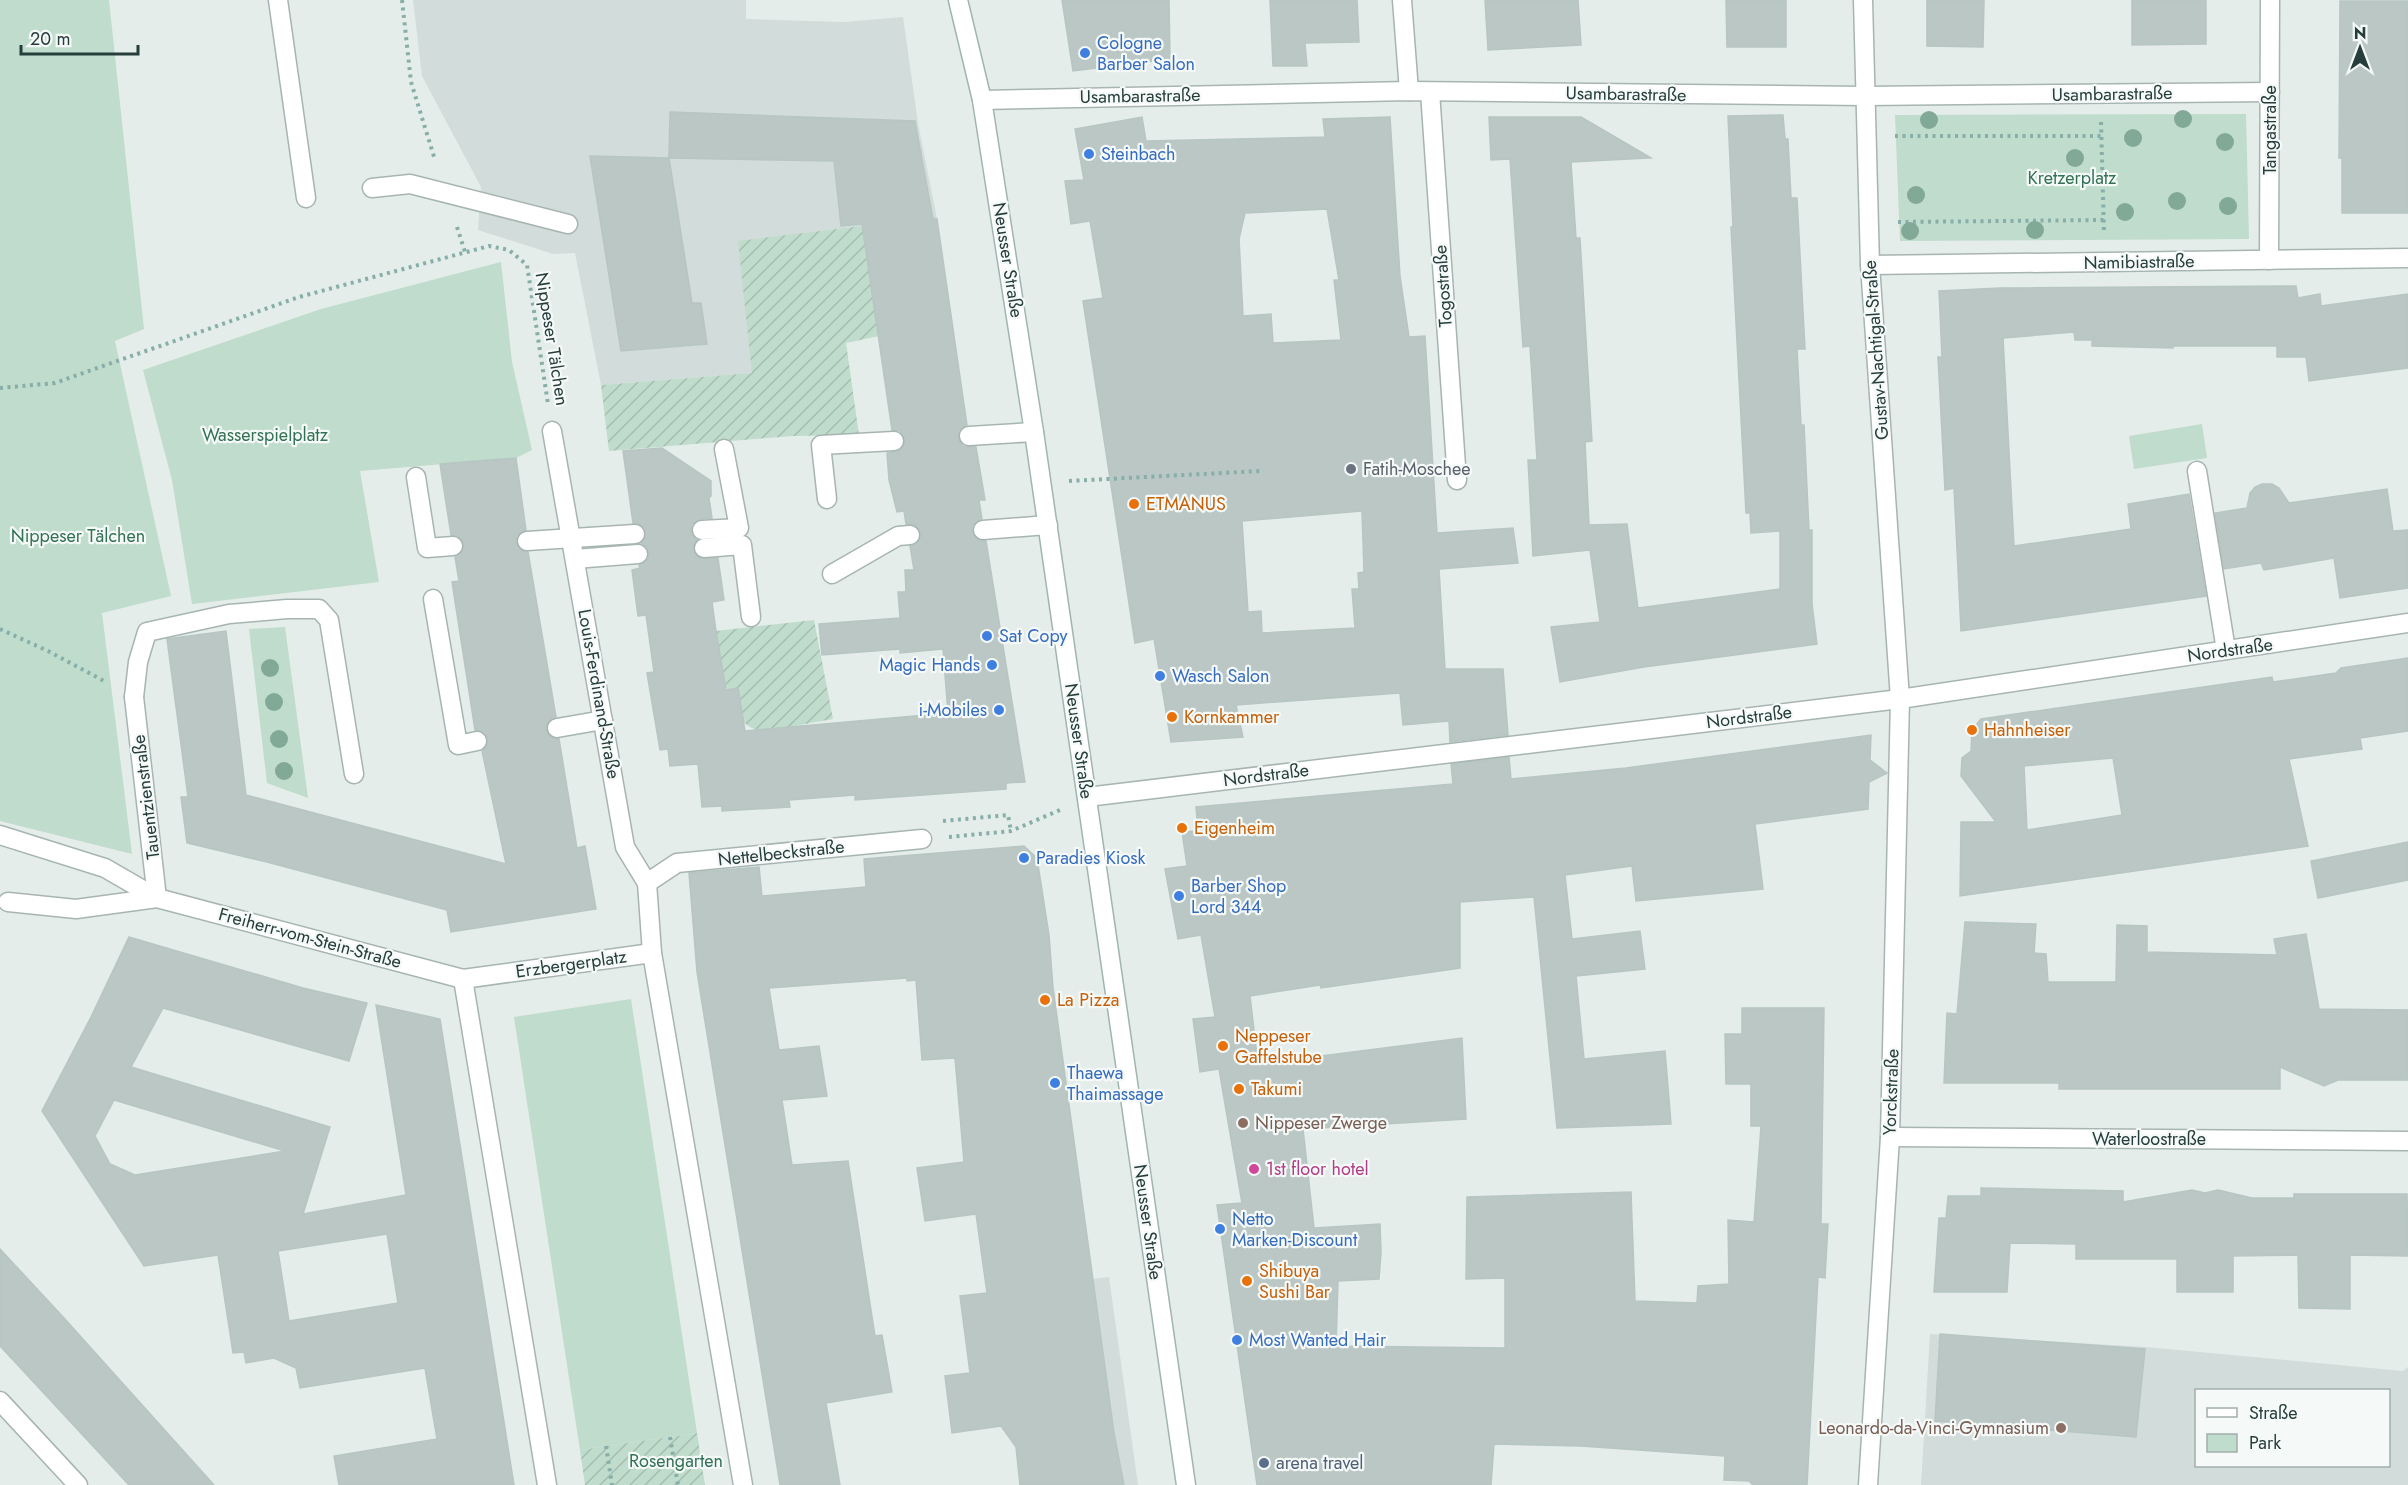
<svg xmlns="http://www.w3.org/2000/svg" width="2408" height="1485" viewBox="0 0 2408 1485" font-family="Jost,sans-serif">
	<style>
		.built { fill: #d2dcda; fill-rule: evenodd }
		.green { fill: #bfdccc }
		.garden { fill: url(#garden-furrows) }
		.building { fill: #bac7c4; stroke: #b7c6c2; stroke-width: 1.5; fill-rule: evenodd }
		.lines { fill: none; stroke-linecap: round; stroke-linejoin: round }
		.lane-casing { stroke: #a7b5b2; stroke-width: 21 }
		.street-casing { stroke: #a7b5b2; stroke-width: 21 }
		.secondary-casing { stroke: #a0b5b1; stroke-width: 21 }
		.path { stroke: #87aea8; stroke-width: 4; stroke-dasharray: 3 4.5; stroke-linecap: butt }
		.lane { stroke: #fff; stroke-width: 18 }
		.street { stroke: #fff; stroke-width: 18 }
		.secondary { stroke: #fff; stroke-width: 18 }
		.tree { fill: #82a998 }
		.shop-dot { fill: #3f7fe0; stroke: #f5f9f8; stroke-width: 2 }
		.worship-dot { fill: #6b7280; stroke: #f5f9f8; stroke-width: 2 }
		.food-dot { fill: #e8710a; stroke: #f5f9f8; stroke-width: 2 }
		.education-dot { fill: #8d6e63; stroke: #f5f9f8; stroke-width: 2 }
		.hotel-dot { fill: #d1479c; stroke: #f5f9f8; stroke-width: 2 }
		.service-dot { fill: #5c6f8a; stroke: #f5f9f8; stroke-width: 2 }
		.labels { text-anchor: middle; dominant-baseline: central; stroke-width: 4.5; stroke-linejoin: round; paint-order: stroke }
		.shop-label { font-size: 18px; fill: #366cbe; stroke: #f5f9f8; text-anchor: start }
		.street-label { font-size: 18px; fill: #253d3b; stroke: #f5f9f8 }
		.park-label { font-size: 18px; fill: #327155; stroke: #f5f9f8 }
		.worship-label { font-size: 18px; fill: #5b616d; stroke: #f5f9f8; text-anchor: start }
		.food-label { font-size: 18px; fill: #c56008; stroke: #f5f9f8; text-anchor: start }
		.education-label { font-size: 18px; fill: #785e54; stroke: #f5f9f8; text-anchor: start }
		.hotel-label { font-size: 18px; fill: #b23c85; stroke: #f5f9f8; text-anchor: start }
		.service-label { font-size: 18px; fill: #4e5e75; stroke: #f5f9f8; text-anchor: start }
	</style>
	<defs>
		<pattern id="garden-furrows" width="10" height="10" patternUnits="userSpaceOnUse" patternTransform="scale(1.5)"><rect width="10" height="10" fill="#bfdccc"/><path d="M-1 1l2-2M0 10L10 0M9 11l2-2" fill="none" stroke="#a4beb0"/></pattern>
	</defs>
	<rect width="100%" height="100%" fill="#e4edea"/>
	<!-- built -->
	<g class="built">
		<path d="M413,0H746V19L844,22L903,17L918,123L937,219L752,373L601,385L575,253L553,254L478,230L481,187L422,76Z"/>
		<path d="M1109,1277L1138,1485H1041L1021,1288Z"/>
		<path d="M1930,1334L2146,1347L2403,1371L2408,1367V1485H1921ZM2196,1390H2388V1466H2196Z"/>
	</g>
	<!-- green -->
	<g class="green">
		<path d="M0,0H109L144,329L115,341L171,596L102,613L132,854L0,821Z"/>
		<path d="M2246,114L2249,239L1900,241L1895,115Z"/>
		<path d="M501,262L512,362L532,450L516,458L360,471L379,582L192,604L172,480L143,370L321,309Z"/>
		<path d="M2202,424L2207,458L2134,469L2129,436Z"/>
		<path d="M285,627L308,798L267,783L249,629Z"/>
		<path d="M631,999L697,1433L580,1450L514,1017Z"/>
	</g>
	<!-- garden -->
	<g class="garden">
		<path d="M863,226L879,336L846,343L859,435L793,436L609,451L601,385L752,373L738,241Z"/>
		<path d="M814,620L833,719C819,721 769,732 758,730C725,723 721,658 716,631Z"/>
		<path d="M697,1433L705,1485H585L580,1450Z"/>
	</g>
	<!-- building -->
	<g class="building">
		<path d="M1062,0H1169L1170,59L1073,71Z"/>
		<path d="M1270,0H1357L1359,42L1305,43L1307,66H1273Z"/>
		<path d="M1485,0H1578L1581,45L1488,50Z"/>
		<path d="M1726,0H1786V47H1727Z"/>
		<path d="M1927,0H1984L1983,47L1927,46Z"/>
		<path d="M2132,0H2206V44L2132,45Z"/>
		<path d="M2340,1H2408V213H2342V158H2339Z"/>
		<path d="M670,112L915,121L933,219H937L967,425L959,430L958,437L963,446L976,447L985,500H979L982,519L973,525L972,531L978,540L986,541L1025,782L1006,783V789L855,800V795L789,800L790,807L722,811V806L702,807L698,764L670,766L668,749L660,750L647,673L654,672L646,615L638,616L632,570L640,568L639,565L648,559L649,553L647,547L641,543L645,538V528L639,524L633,523L623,451L662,448L711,481V496L709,498L712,518L701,519L692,524L691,531L697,540L693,549L700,558H718L724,600L712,602L716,631L726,690L738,688L745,731L948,713L943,649L900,653V649L822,655L819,624L900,618L898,592H906L905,570H914L910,546L917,544L921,535L915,525L906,524L904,511L897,512L889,480L887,453L901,450L905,440L900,431L892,430L862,224L841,226L834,161L669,158Z"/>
		<path d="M1783,115L1785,139H1788L1791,198H1797L1805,349H1797L1801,425H1804L1809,530H1812V604L1817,644L1644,667L1560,682L1551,627L1600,622L1590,550L1533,556L1528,460H1537L1530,346L1523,347L1510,159L1491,160L1489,117H1581L1651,158L1571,162L1576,238H1580L1592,441L1585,442L1589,525L1627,524L1638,608L1780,589V531L1751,533L1750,513H1746L1731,227H1733L1728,116Z"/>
		<path d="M1142,117L1146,141L1325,137L1323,119L1390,117L1400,276L1409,337L1425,336L1437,533L1513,528L1518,563L1439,569L1445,669H1503L1508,735L1450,742L1449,721L1403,725L1400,693L1236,705L1243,737L1171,742L1154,639L1135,643L1083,301L1103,298L1090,221L1071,224L1065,181L1084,180L1075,129ZM1327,209L1339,280H1334L1341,340L1273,343L1271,314L1243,316L1239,239L1245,213ZM1362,511L1364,572L1358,573L1359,589H1352L1355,628L1262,633L1261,611L1248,612L1242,521Z"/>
		<path d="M590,156L669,158L692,303H701L707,344L621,351Z"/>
		<path d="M2296,286L2298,298L2320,294L2321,306L2408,294V368L2309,381L2306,357H2277V346H2173V348L2092,346V340H2075L2074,332L2003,338L2014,546L2131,529L2128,504L2189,494L2206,596L1961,631L1954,488L1945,490L1938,357H1942L1939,291L2000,288Z"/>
		<path d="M516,458L526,530L517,536L516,542L522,551L528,552L556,717L547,724L546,730L553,738L559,739L577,848L585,846L596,909L451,932L447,910L267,862L187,843L181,797H188L167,639L226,631L246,795L506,864L482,751L487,745L488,739L485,733L475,730L452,582L459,581L455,557L463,551L464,545L458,536L451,535L440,464Z"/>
		<path d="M2262,484H2272L2279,488L2289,503L2387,489L2393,531L2408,530V588L2340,598L2334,558L2264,570L2261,563L2224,569L2215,513L2247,508L2250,493L2255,487Z"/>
		<path d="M2408,658V731L2360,738L2362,749L2289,759L2308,846L1960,896L1961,822H1996L1961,776L1962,758L1971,751L1972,730L1981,719L2272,677L2273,682L2336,673L2341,668ZM2113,758L2122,815L2027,830L2024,766Z"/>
		<path d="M1871,735L1870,760L1887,773L1869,782L1868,809L1755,824L1763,889L1636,901L1632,866L1565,875L1572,939L1640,931L1645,969L1576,976L1584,1059L1665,1051L1671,1124L1557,1128L1534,897L1460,902V968L1321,988L1320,985L1250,996L1258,1064L1462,1038L1466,1119L1303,1129L1314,1228L1380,1224L1381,1252L1379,1279L1338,1281L1336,1346L1505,1348V1278L1466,1279L1467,1197L1631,1192L1635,1301L1697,1303L1698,1286L1729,1284L1728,1220L1754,1222L1761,1126H1751V1084H1726L1725,1034H1742V1008H1824L1821,1224H1828L1825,1278L1818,1277L1807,1485H1753L1749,1481L1724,1480L1725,1456L1580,1446L1494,1444L1491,1485H1257L1217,1205L1242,1203L1219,1069L1200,1072L1193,1019L1215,1017L1201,935L1178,939L1165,869L1187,866L1182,832L1198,831L1196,807L1453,784L1451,764L1509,757L1511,779L1626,768Z"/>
		<path d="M2408,842V880L2318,898L2311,861Z"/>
		<path d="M1024,846L1037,858L1049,935L1053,988L1114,1433L1124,1485H1020L1016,1447L1001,1426L952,1433L945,1376L970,1373L960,1296L987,1293L976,1214L925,1221L917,1168L964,1162L955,1058L922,1060L916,980L907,981V978L769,988L779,1050L819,1046L827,1096L782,1100L792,1165L848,1161L875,1336L882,1335L892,1392L826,1403L840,1485H780L697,972L689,873L759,867L762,896L866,887L864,859Z"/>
		<path d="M1965,922L2036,924L2034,953L2046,954L2048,982H2116L2117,925L2147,926V952L2277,955L2274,939L2306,934L2319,1009L2408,1010V1080H2338L2324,1086L2280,1067V1089H2059V1083H1944L1947,1013L1957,1014Z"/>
		<path d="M129,937L303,988L367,1003L349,1061L163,1008L131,1067L330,1127L303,1214L406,1195L376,1005L440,1019L514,1485H339L334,1456L437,1439L425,1368L300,1388L296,1368L274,1358L246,1363L244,1352L233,1353L218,1255L144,1266L42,1111L91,1017ZM114,1100L285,1151L135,1175L110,1164L95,1136ZM387,1234L398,1303L289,1321L278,1251Z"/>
		<path d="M1981,1188L2123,1191V1202L2192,1190L2205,1193L2218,1190L2252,1198H2294V1194H2407L2408,1256L2350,1255V1309L2299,1308L2298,1255L2233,1256V1292H2177V1259H2076V1244L2010,1243L2007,1292H1934L1939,1218H1946L1948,1196H1981Z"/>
		<path d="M0,1249L64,1318L214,1485H129L0,1346Z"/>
		<path d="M1940,1334L2145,1349L2136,1437L1935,1421Z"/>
	</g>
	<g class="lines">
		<!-- lane casing -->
		<g class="lane-casing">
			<g id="lane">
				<path d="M278,0L306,198"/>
				<path d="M372,188L410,184L568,224"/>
				<path d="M969,436L1034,432"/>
				<path d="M2197,471L2226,650"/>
				<path d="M416,477L427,548L453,546"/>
				<path d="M827,499L821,445L894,441"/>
				<path d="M702,530L739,528L724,449"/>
				<path d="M983,530L1048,525"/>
				<path d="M527,541L635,534"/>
				<path d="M704,548L742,545L751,617"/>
				<path d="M575,559L638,554"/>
				<path d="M832,574L898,536L910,535"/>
				<path d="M433,599L458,745L477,741"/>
				<path d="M134,697L138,662L147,632L229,614L287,609H319L329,620L354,774"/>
				<path d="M557,728L603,720"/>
				<path d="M0,835L105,868L157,898"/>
				<path d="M647,883L677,863L922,839"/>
				<path d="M8,902L76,909L157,898"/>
			</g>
		</g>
		<!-- street casing -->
		<g class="street-casing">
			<g id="street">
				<path d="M1402,0L1409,91"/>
				<path d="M1863,0L1870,265L1900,699L1890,1137L1868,1485"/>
				<path d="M1430,92L1457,480"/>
				<path d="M982,100L1409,91L1864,96L2270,92"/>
				<path d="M2269,260L2270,0"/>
				<path d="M1870,265L2408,258"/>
				<path d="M552,431L625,847L647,883L652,953L743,1485"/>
				<path d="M134,697L157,898L463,979L652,953"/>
				<path d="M1087,797L1900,699L2408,623"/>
				<path d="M463,979L547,1485"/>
				<path d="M1890,1137L2408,1141"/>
				<path d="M0,1401L78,1485"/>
			</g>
		</g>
		<!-- secondary casing -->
		<g class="secondary-casing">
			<path id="secondary" d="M958,0L982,100L1034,432L1186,1485"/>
		</g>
		<!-- path -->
		<g class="path">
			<path d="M402,0L411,82L435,160"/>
			<path d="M2101,122L2104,234"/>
			<path d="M1895,136H2101"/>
			<path d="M1898,222L2105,220"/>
			<path d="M457,227L465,252"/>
			<path d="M0,388L55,383L299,297L489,246L509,250L527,265L548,404"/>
			<path d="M1069,481L1260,471"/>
			<path d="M0,629L48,651L106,682"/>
			<path d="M943,821L1008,815L1011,831"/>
			<path d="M949,837L1011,831L1060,810"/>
			<path d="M670,1437L678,1485"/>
			<path d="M606,1446L612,1485"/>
		</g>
		<!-- lane -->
		<use href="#lane" class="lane"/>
		<!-- street -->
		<use href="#street" class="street"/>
		<!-- secondary -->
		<use href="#secondary" class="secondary"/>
	</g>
	<!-- trees -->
	<g class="tree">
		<circle cx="2183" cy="119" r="9"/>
		<circle cx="1929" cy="120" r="9"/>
		<circle cx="2133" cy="138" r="9"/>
		<circle cx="2225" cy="142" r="9"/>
		<circle cx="2075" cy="158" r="9"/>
		<circle cx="1916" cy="195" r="9"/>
		<circle cx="2177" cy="201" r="9"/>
		<circle cx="2228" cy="206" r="9"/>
		<circle cx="2125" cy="212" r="9"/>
		<circle cx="2035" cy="230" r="9"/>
		<circle cx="1910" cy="231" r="9"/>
		<circle cx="270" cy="668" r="9"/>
		<circle cx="274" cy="702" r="9"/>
		<circle cx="279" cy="739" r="9"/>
		<circle cx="284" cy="771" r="9"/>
	</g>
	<!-- markers -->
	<g class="shop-dot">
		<circle cx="1085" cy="53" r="6"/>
		<circle cx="1089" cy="154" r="6"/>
		<circle cx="987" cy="636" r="6"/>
		<circle cx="992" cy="665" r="6"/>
		<circle cx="1160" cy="676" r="6"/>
		<circle cx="999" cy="710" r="6"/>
		<circle cx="1024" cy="858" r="6"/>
		<circle cx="1179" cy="896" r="6"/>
		<circle cx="1055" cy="1083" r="6"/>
		<circle cx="1220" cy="1229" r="6"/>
		<circle cx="1237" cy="1340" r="6"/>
	</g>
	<circle class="worship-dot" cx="1351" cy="469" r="6"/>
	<g class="food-dot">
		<circle cx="1134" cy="504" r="6"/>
		<circle cx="1172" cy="717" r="6"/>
		<circle cx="1972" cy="730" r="6"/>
		<circle cx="1182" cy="828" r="6"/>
		<circle cx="1045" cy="1000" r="6"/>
		<circle cx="1223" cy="1046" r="6"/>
		<circle cx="1239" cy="1089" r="6"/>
		<circle cx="1247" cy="1281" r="6"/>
	</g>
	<g class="education-dot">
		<circle cx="1243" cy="1123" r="6"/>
		<circle cx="2061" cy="1428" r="6"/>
	</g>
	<circle class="hotel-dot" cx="1254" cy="1169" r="6"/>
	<circle class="service-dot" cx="1264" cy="1463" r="6"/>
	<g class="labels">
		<!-- shop labels -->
		<g class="shop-label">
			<text x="1097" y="43">Cologne<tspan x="1097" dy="21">Barber Salon</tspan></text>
			<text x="1101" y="154">Steinbach</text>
			<text x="999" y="636">Sat Copy</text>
			<text x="980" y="665" text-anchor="end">Magic Hands</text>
			<text x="1172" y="676">Wasch Salon</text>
			<text x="987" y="710" text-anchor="end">i-Mobiles</text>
			<text x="1036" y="858">Paradies Kiosk</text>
			<text x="1191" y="886">Barber Shop<tspan x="1191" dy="21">Lord 344</tspan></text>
			<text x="1067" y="1073">Thaewa<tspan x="1067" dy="21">Thaimassage</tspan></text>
			<text x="1232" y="1219">Netto<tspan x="1232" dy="21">Marken-Discount</tspan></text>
			<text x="1249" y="1340">Most Wanted Hair</text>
		</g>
		<!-- street labels -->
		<g class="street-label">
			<text transform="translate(1626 94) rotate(1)">Usambarastraße</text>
			<text transform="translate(2112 94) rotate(-1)">Usambarastraße</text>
			<text transform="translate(1140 96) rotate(-1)">Usambarastraße</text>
			<text transform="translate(2270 130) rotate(-90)">Tangastraße</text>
			<text transform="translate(1008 260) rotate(81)">Neusser Straße</text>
			<text transform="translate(2139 262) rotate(-1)">Namibiastraße</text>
			<text transform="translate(1443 286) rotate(-94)">Togostraße</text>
			<text transform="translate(552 339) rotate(81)">Nippeser Tälchen</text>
			<text transform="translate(1876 350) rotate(-94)">Gustav-Nachtigal-Straße</text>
			<text transform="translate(2230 650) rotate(-8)">Nordstraße</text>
			<text transform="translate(599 694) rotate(80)">Louis-Ferdinand-Straße</text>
			<text transform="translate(1749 717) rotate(-7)">Nordstraße</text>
			<text transform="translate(1079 741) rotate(82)">Neusser Straße</text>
			<text transform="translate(1266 775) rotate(-7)">Nordstraße</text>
			<text transform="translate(146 797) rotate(-97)">Tauentzienstraße</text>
			<text transform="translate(781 853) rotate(-6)">Nettelbeckstraße</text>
			<text transform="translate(310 938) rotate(15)">Freiherr-vom-Stein-Straße</text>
			<text transform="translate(571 964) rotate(-8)">Erzbergerplatz</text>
			<text transform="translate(1891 1092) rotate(-88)">Yorckstraße</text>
			<text x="2149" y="1139">Waterloostraße</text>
			<text transform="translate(1148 1222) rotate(82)">Neusser Straße</text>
		</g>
		<!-- park labels -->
		<g class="park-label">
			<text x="2072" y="178">Kretzerplatz</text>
			<text x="265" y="435">Wasserspielplatz</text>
			<text x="78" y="536">Nippeser Tälchen</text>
			<text x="676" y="1461">Rosengarten</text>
		</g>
		<!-- worship labels -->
		<g class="worship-label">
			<text x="1363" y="469">Fatih-Moschee</text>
		</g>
		<!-- food labels -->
		<g class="food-label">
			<text x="1146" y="504">ETMANUS</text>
			<text x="1184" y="717">Kornkammer</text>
			<text x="1984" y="730">Hahnheiser</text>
			<text x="1194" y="828">Eigenheim</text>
			<text x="1057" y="1000">La Pizza</text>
			<text x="1235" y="1036">Neppeser<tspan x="1235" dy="21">Gaffelstube</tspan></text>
			<text x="1251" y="1089">Takumi</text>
			<text x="1259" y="1271">Shibuya<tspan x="1259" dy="21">Sushi Bar</tspan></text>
		</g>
		<!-- education labels -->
		<g class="education-label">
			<text x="1255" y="1123">Nippeser Zwerge</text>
			<text x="2049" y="1428" text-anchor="end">Leonardo-da-Vinci-Gymnasium</text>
		</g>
		<!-- hotel labels -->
		<g class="hotel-label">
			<text x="1266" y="1169">1st floor hotel</text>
		</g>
		<!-- service labels -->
		<g class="service-label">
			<text x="1276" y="1463">arena travel</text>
		</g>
	</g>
	<!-- legend -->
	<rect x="2195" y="1389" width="195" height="78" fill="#f5f9f8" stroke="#a2aeac" stroke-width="1.5"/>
	<rect x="2207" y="1408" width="30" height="9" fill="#ffffff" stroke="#a2aeac" stroke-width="1.5"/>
	<text x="2249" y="1419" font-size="18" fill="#253d3b">Straße</text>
	<rect x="2207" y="1434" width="30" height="18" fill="#bfdccc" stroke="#a2aeac" stroke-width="1.5"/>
	<text x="2249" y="1449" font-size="18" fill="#253d3b">Park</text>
	<!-- north arrow -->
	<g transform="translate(2360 48)" stroke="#f5f9f8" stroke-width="4.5" paint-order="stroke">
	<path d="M0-4.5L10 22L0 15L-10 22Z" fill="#253d3b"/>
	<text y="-9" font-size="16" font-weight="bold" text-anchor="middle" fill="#253d3b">N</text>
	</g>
	<!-- scale -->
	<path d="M21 45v9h117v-9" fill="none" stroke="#253d3b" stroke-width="3"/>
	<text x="30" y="45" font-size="18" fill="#253d3b" stroke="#f5f9f8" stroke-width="4.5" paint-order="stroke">20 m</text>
</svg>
